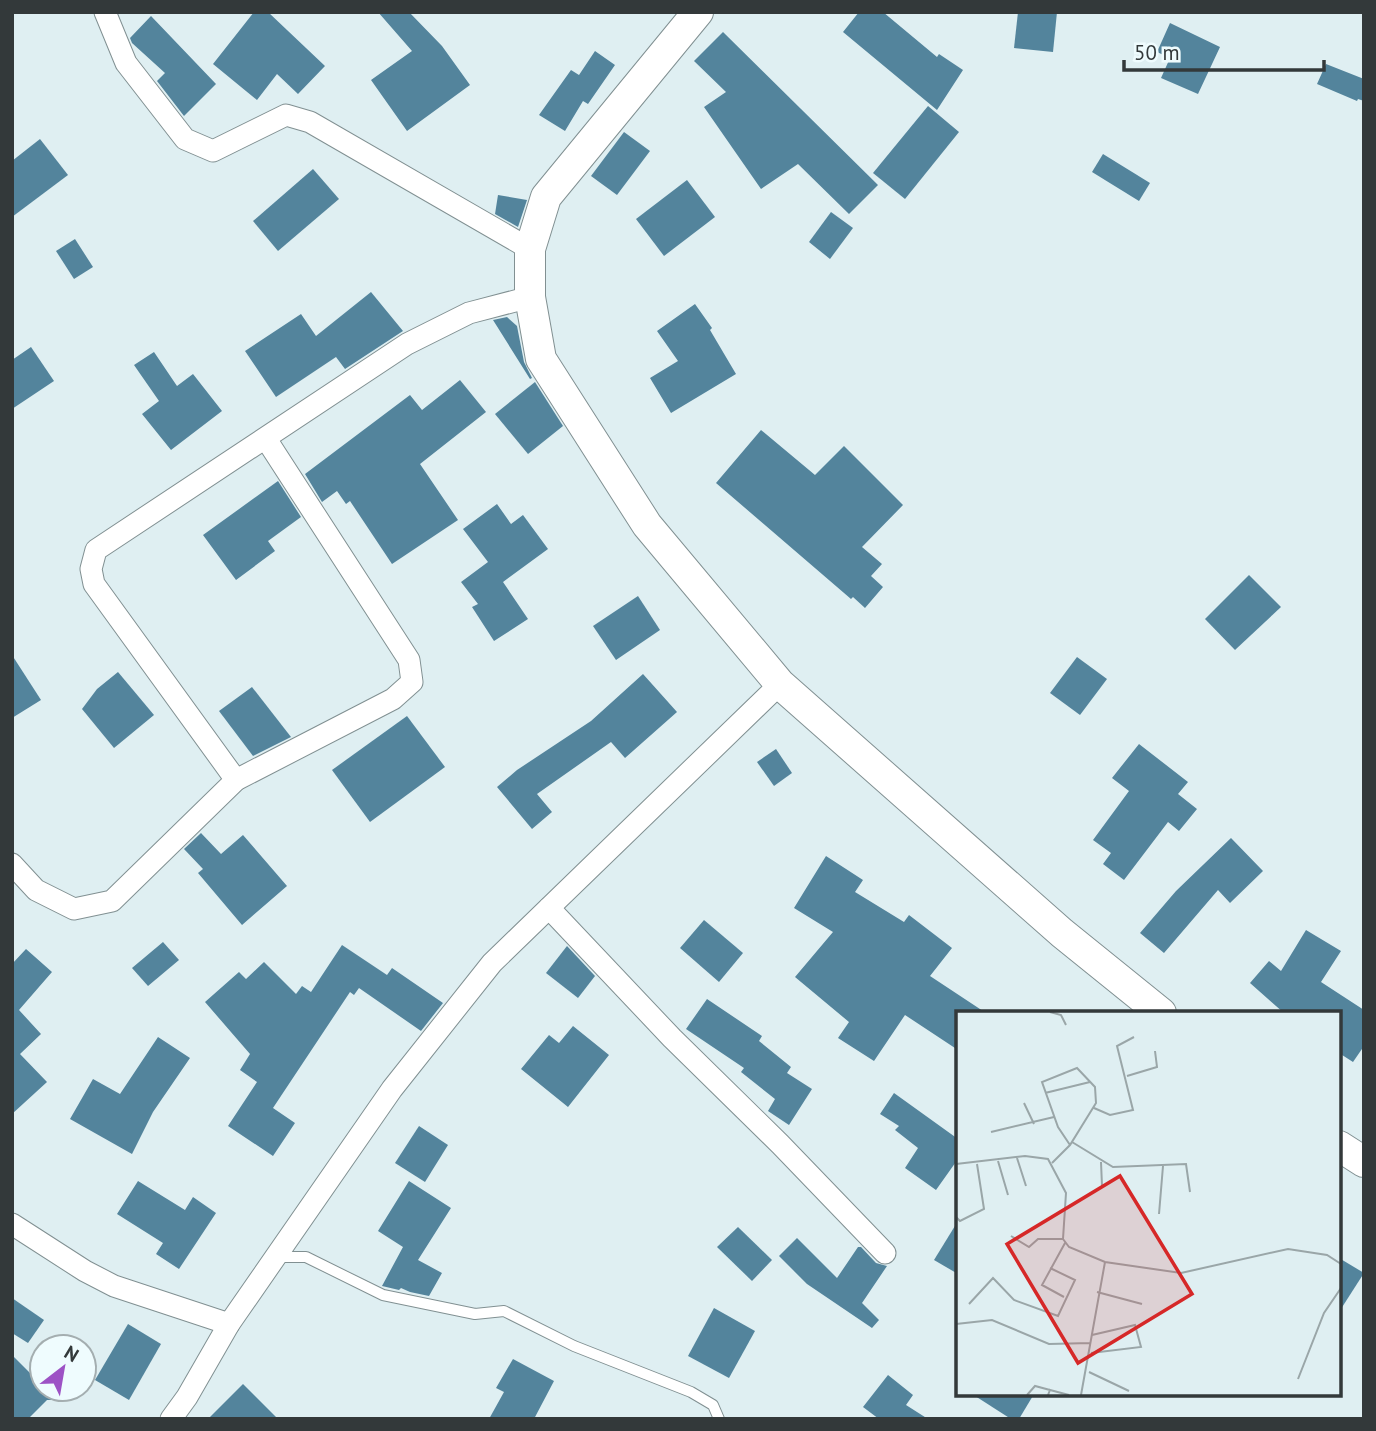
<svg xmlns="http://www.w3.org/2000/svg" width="1376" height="1431" viewBox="0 0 1376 1431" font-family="'PT Sans',sans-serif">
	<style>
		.building { fill: #53849c }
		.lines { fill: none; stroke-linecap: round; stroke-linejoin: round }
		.lane-casing { stroke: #819092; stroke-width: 12 }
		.street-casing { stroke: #819092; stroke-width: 23 }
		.secondary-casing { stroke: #819092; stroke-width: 32 }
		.lane { stroke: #fff; stroke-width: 10 }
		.street { stroke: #fff; stroke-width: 21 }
		.secondary { stroke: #fff; stroke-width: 30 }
		.inset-road { fill: none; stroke: #9aa6a8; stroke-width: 2 }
		.view { fill: #d62828; fill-opacity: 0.15; stroke: #d62828; stroke-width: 3.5 }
		.inset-edge { fill: none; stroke: #33393a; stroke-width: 3.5 }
	</style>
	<rect width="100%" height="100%" fill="#dfeff2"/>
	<!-- building -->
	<g class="building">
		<path d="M254,12H268L325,66L298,94L277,74L257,100L213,64Z"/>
		<path d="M378,12H409L442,46L470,85L407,131L371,80L412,51Z"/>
		<path d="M859,12H883L937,57L939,54L963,70L937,110L843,32Z"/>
		<path d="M1018,12H1057L1053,52L1014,48Z"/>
		<path d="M151,16L216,84L184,116L157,81L165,73L132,43L130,38Z"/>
		<path d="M1170,23L1220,47L1198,94L1161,78L1170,58L1157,52Z"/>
		<path d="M723,32L878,185L849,214L798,164L761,189L704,107L726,92L694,61Z"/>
		<path d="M595,51L615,65L588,104L583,101L565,131L539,115L571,70L579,75Z"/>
		<path d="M1326,64L1364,79V101L1358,99L1357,101L1317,84Z"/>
		<path d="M928,106L959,132L905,199L873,173Z"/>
		<path d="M624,132L650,151L617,195L591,176Z"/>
		<path d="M40,139L68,175L12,217V161Z"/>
		<path d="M1103,154L1150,183L1139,201L1092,172Z"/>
		<path d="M313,169L339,199L278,251L253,221Z"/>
		<path d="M687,180L715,217L664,256L636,219Z"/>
		<path d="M498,195L527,200L518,227L495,214Z"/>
		<path d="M831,212L853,228L830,259L809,242Z"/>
		<path d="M75,239L93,267L74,279L56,251Z"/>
		<path d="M371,292L403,331L345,369L336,357L276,397L245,351L301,314L316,336Z"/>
		<path d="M695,304L712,328L710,330L736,374L671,413L650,378L678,361L657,331Z"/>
		<path d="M507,317L517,326L524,362L532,378L530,379L493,320Z"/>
		<path d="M31,347L54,381L12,409V360Z"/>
		<path d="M154,352L177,386L193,374L222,411L171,450L142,414L159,401L134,365Z"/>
		<path d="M460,380L486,412L420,464L458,520L392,564L350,501L346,504L337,491L322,502L305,474L410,395L422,410Z"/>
		<path d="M535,382L563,426L528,454L495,414Z"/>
		<path d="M761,430L815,475L844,446L903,505L862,547L882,564L871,576L883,587L865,608L853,597L851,599L716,483Z"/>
		<path d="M278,481L301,517L268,541L275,551L236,580L203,535Z"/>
		<path d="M497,504L511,524L523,515L548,549L503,582L528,619L494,641L472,607L478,604L461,582L488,562L463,529Z"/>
		<path d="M1249,575L1281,607L1235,650L1205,619Z"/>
		<path d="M638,596L660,630L616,660L593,626Z"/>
		<path d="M12,655L41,700L12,718Z"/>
		<path d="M1077,657L1107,679L1080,715L1050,693Z"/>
		<path d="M118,672L154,715L114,748L82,709L97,689Z"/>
		<path d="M643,674L677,712L625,758L611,742L537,794L552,812L532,829L497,787L517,770L591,721Z"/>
		<path d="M252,687L291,737L253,756L219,711Z"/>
		<path d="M407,716L445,767L370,822L332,770Z"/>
		<path d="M1139,744L1188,782L1178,794L1197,809L1179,831L1168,822L1124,880L1103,864L1111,853L1093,840L1129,791L1112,778Z"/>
		<path d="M776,749L792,773L774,786L757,762Z"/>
		<path d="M201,833L221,854L243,835L287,886L242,925L198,873L203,869L184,849Z"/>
		<path d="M1231,838L1263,871L1230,903L1218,890L1164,953L1140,933L1176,891Z"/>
		<path d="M826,856L863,880L855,892L904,922L909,915L952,948L930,976L986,1013H958V1050L905,1015L874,1061L838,1038L849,1022L795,977L833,932L794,908Z"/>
		<path d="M704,920L743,953L719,982L680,948Z"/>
		<path d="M1306,930L1341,951L1321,982L1364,1010V1046L1353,1062L1339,1053V1013H1284L1250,983L1269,961L1281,971Z"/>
		<path d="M163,942L179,960L148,986L132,968Z"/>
		<path d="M342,945L387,975L392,968L443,1003L421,1031L359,988L354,995L350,992L273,1108L295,1123L273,1156L228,1126L257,1082L240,1070L250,1054L205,1002L239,972L246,979L264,962L296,994L302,986L311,992Z"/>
		<path d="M567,946L595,976L578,998L546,973Z"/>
		<path d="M26,949L52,972L19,1010L41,1034L20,1054L47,1082L12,1114V964Z"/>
		<path d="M707,999L762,1036L759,1041L791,1067L787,1073L812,1089L789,1125L768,1111L775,1099L741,1072L744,1068L686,1029Z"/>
		<path d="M573,1026L609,1055L568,1107L521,1069L549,1035L559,1043Z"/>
		<path d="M158,1037L190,1058L153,1112L132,1154L70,1119L93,1079L120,1094Z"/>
		<path d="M894,1093L958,1139V1159L936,1190L905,1168L918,1148L895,1130L899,1126L880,1114Z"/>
		<path d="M419,1126L448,1145L425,1182L395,1163Z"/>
		<path d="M138,1181L185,1210L193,1197L216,1213L179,1269L156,1254L163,1243L117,1214Z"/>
		<path d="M409,1181L451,1208L418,1260L442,1273L429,1296L410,1292L401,1288L399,1290L382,1286L403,1247L378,1231Z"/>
		<path d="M958,1221V1274L934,1260Z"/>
		<path d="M738,1227L772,1260L752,1281L717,1247Z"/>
		<path d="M797,1238L837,1278L858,1247H861L876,1263L887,1266L862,1303L879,1320L872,1328L807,1284L779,1256Z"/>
		<path d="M1339,1258L1364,1273L1339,1312Z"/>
		<path d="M12,1298L44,1320L28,1343L12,1333Z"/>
		<path d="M714,1308L755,1331L729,1378L688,1356Z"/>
		<path d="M128,1324L161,1344L129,1400L95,1380Z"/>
		<path d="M12,1355L42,1385V1389H46L58,1400H47L28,1419H12Z"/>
		<path d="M513,1359L554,1381L534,1419H489L504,1392L496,1388Z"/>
		<path d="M888,1375L913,1395L906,1405L928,1419H879L863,1407Z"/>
		<path d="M243,1384L278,1419H208Z"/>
		<path d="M972,1394H1034L1019,1419H1011Z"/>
	</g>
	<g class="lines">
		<!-- lane casing -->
		<g class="lane-casing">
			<path id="lane" d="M277,1257H306L383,1295L475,1314L504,1311L574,1346L691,1392L713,1405L719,1419"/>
		</g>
		<!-- street casing -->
		<g class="street-casing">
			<g id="street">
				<path d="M105,12L126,63L185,139L213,151L286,115L310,122L530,249"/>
				<path d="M236,780L94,584L91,569L96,550L407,344L469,313L530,297"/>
				<path d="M12,864L36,890L74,909L112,901L236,780L393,699L412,682L409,660L266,439"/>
				<path d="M549,908L672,1038L780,1144L885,1253"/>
				<path d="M12,1224L85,1271L114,1286L229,1324"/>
				<path d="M171,1419L187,1397L229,1324L392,1089L492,963L780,684"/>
			</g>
		</g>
		<!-- secondary casing -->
		<g class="secondary-casing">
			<g id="secondary">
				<path d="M698,12L546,197L530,249V297L541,359L647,525L780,684L1062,933L1161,1013"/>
				<path d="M1339,1146L1364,1162"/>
			</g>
		</g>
		<!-- lane -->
		<use href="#lane" class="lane"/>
		<!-- street -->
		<use href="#street" class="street"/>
		<!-- secondary -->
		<use href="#secondary" class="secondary"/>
	</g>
	<!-- overview -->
	<g transform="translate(956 1011)">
		<rect width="385" height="385" fill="#dfeff2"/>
		<path class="inset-road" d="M94,1L105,4L110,14M171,65L201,56L199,40M89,82L134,71M68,92L78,113M138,97L154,104L177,99L161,35L178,26M35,121L98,106M116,131L157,156L230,153L234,181M61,147L70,175M42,150L52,184M145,151L146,175M96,152L114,134L140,92L139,76L121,57L86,71L102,116L114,134M0,153L69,145L92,148L110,182L107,228L113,236L149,251L225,262L332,238L371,244L385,253M203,203L207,155M0,206L4,210L28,198L21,153M55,225L73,236L82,228H107M141,281L186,293M108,286L86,274L109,232M13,293L37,267L58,289L102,305L119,269L94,257M0,313L36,309L93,333L135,332M135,342L185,336L179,314L136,324M133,361L173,380M342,368L368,302L385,277M71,384L79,375L94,379M92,384L94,379L113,384M125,384L149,251"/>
		<path class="view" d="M164,165L236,283L122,352L51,233Z"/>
		<rect width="385" height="385" class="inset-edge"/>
	</g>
	<!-- border -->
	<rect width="1376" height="1431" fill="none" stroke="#33393a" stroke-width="28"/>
	<!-- north arrow -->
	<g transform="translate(63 1368) rotate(31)"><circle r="33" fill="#effcfe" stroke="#a4aeb0" stroke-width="2"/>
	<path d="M0-5L12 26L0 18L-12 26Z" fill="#9d52c5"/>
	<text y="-10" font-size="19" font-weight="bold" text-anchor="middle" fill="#33393a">N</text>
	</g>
	<!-- scale -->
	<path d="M1124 60v10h200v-10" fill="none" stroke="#33393a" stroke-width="3.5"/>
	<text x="1134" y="60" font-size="21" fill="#33393a" stroke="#effcfe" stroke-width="5" paint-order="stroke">50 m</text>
</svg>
